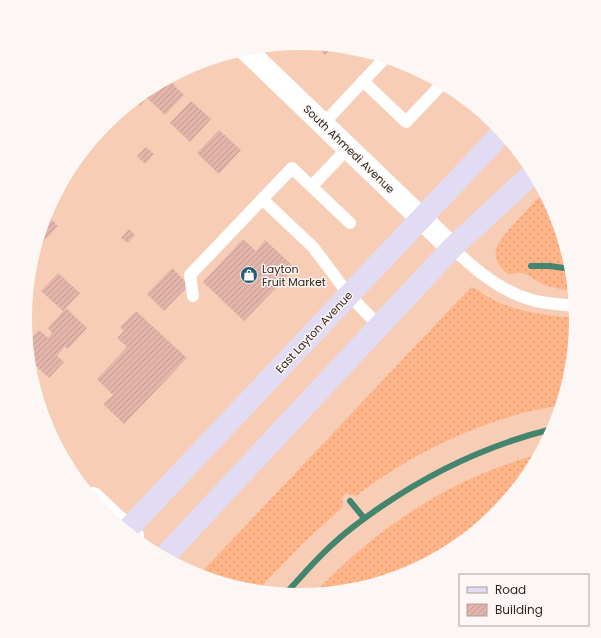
<svg xmlns="http://www.w3.org/2000/svg" width="601" height="638" viewBox="0 0 601 638" font-family="Poppins,sans-serif">
	<style>
		.grass { fill: url(#grass-dots) }
		.lines { fill: none; stroke-linecap: round; stroke-linejoin: round }
		.stream { stroke: #44856f; stroke-width: 6 }
		.building { fill: url(#building-hatch) }
		.service { stroke: #fff; stroke-width: 12 }
		.minor { stroke: #fff; stroke-width: 22 }
		.secondary { stroke: #e1dcf4; stroke-width: 22 }
		.labels { text-anchor: middle; dominant-baseline: central; stroke-width: 3; stroke-linejoin: round; paint-order: stroke }
		.street-label { font-size: 11px; fill: #33231a; stroke: #fcf7f5 }
		.poi-label { font-size: 11px; fill: #33231a; stroke: #fcf7f5; text-anchor: start }
	</style>
	<defs>
		<pattern id="grass-dots" width="8" height="8" patternUnits="userSpaceOnUse"><rect width="8" height="8" fill="#ffb588"/><path d="M2 2h.1M6 6h.1" fill="none" stroke="#db9b75" stroke-width="1.8" stroke-linecap="round"/></pattern>
		<pattern id="building-hatch" width="6" height="6" patternUnits="userSpaceOnUse"><rect width="6" height="6" fill="#e3b4a9"/><path d="M-1 1l2-2M0 6l6-6M5 7l2-2" fill="none" stroke="#c39a91"/></pattern>
	</defs>
	<rect width="100%" height="100%" fill="#f7ceb5"/>
	<!-- grass -->
	<g class="grass">
		<path d="M544,192C560,223 570,256 573,291C564,290 554,288 545,285C531,279 525,268 509,275C484,255 498,241 516,222C525,212 534,202 544,192Z"/>
		<path d="M471,287C479,290 484,295 492,299C516,312 549,316 576,318L571,373L561,405C487,417 415,451 356,496L346,493L342,498L343,507L305,541L258,590L247,589L199,575Z"/>
		<path d="M539,454C503,523 431,574 354,589C341,592 328,592 315,593C377,527 451,478 539,454Z"/>
	</g>
	<g class="lines">
		<!-- stream -->
		<g class="stream">
			<path d="M531,266H550L571,269"/>
			<path d="M350,501L364,518"/>
			<path d="M286,593C302,576 317,558 334,543C349,529 366,517 382,506C435,470 491,444 552,429"/>
		</g>
	</g>
	<!-- building -->
	<g class="building">
		<path d="M315,45L325,46L334,47L325,55Z"/>
		<path d="M168,79L184,95L165,115L147,98L140,106L135,100L148,90Z"/>
		<path d="M191,101L211,119L190,142L170,123Z"/>
		<path d="M219,130L241,150L219,174L197,153Z"/>
		<path d="M146,147L154,154L145,164L137,156Z"/>
		<path d="M46,214L58,226L41,244L38,241Z"/>
		<path d="M129,229L135,235L128,243L121,238Z"/>
		<path d="M243,239L256,251L265,240L295,268L244,321L203,282Z"/>
		<path d="M172,268L189,285L164,311L147,294Z"/>
		<path d="M58,273L80,293L63,311L41,291Z"/>
		<path d="M66,308L87,328L68,349L65,346L57,356L64,362L49,378L33,363L35,361L29,355L27,343L39,330L48,338L52,333L48,328Z"/>
		<path d="M136,311L187,358L124,424L103,404L113,395L97,379L127,347L117,338L124,331L120,327Z"/>
	</g>
	<g class="lines">
		<!-- service -->
		<g class="service">
			<path d="M363,81L406,122L442,84"/>
			<path d="M323,124L385,58"/>
			<path d="M312,186L348,148"/>
			<path d="M262,199L313,247L349,295L379,326"/>
			<path d="M452,248C476,270 500,291 532,300C545,304 561,304 575,306"/>
			<path d="M193,296L190,275L292,168L350,223"/>
		</g>
		<!-- minor -->
		<g class="minor">
			<path d="M245,49L452,248"/>
			<path d="M93,498L133,536"/>
		</g>
		<!-- secondary -->
		<g class="secondary">
			<path d="M126,531L502,133"/>
			<path d="M164,557L452,248L533,173"/>
		</g>
	</g>
	<!-- icons -->
	<defs>
		<g id="shop-disc" transform="scale(0.9)"><circle r="9.5" fill="#255c77" stroke="#fcf7f5"/><path d="M-5-2.5h2.3a2.7 3.5 0 0 1 5.4 0H5L5.5 6h-11ZM-1.5-2.5h3a1.5 2.3 0 0 0-3 0Z" fill="#fff"/></g>
	</defs>
	<g fill-rule="evenodd">
		<use href="#shop-disc" x="249" y="275"/>
	</g>
	<g class="labels">
		<!-- street labels -->
		<g class="street-label">
			<text transform="translate(349 149) rotate(44)">South Ahmedi Avenue</text>
			<text transform="translate(314 332) rotate(-47)">East Layton Avenue</text>
		</g>
		<!-- poi labels -->
		<g class="poi-label">
			<text x="262" y="269">Layton<tspan x="262" dy="13">Fruit Market</tspan></text>
		</g>
	</g>
	<!-- crop -->
	<path d="M0 0H601V638H0ZM300 50H301A268 268 0 0 1 569 318V320A268 268 0 0 1 301 588H300A268 268 0 0 1 32 320V318A268 268 0 0 1 300 50Z" fill="#fcf7f5" fill-rule="evenodd"/>
	<!-- legend -->
	<rect x="459" y="574" width="130" height="52" fill="#fcf7f5" stroke="#aca29d"/>
	<rect x="467" y="587" width="20" height="6" fill="#e1dcf4" stroke="#aca29d"/>
	<text x="495" y="594" font-size="12" fill="#33231a">Road</text>
	<rect x="467" y="604" width="20" height="12" fill="url(#building-hatch)" stroke="#aca29d"/>
	<text x="495" y="614" font-size="12" fill="#33231a">Building</text>
</svg>
